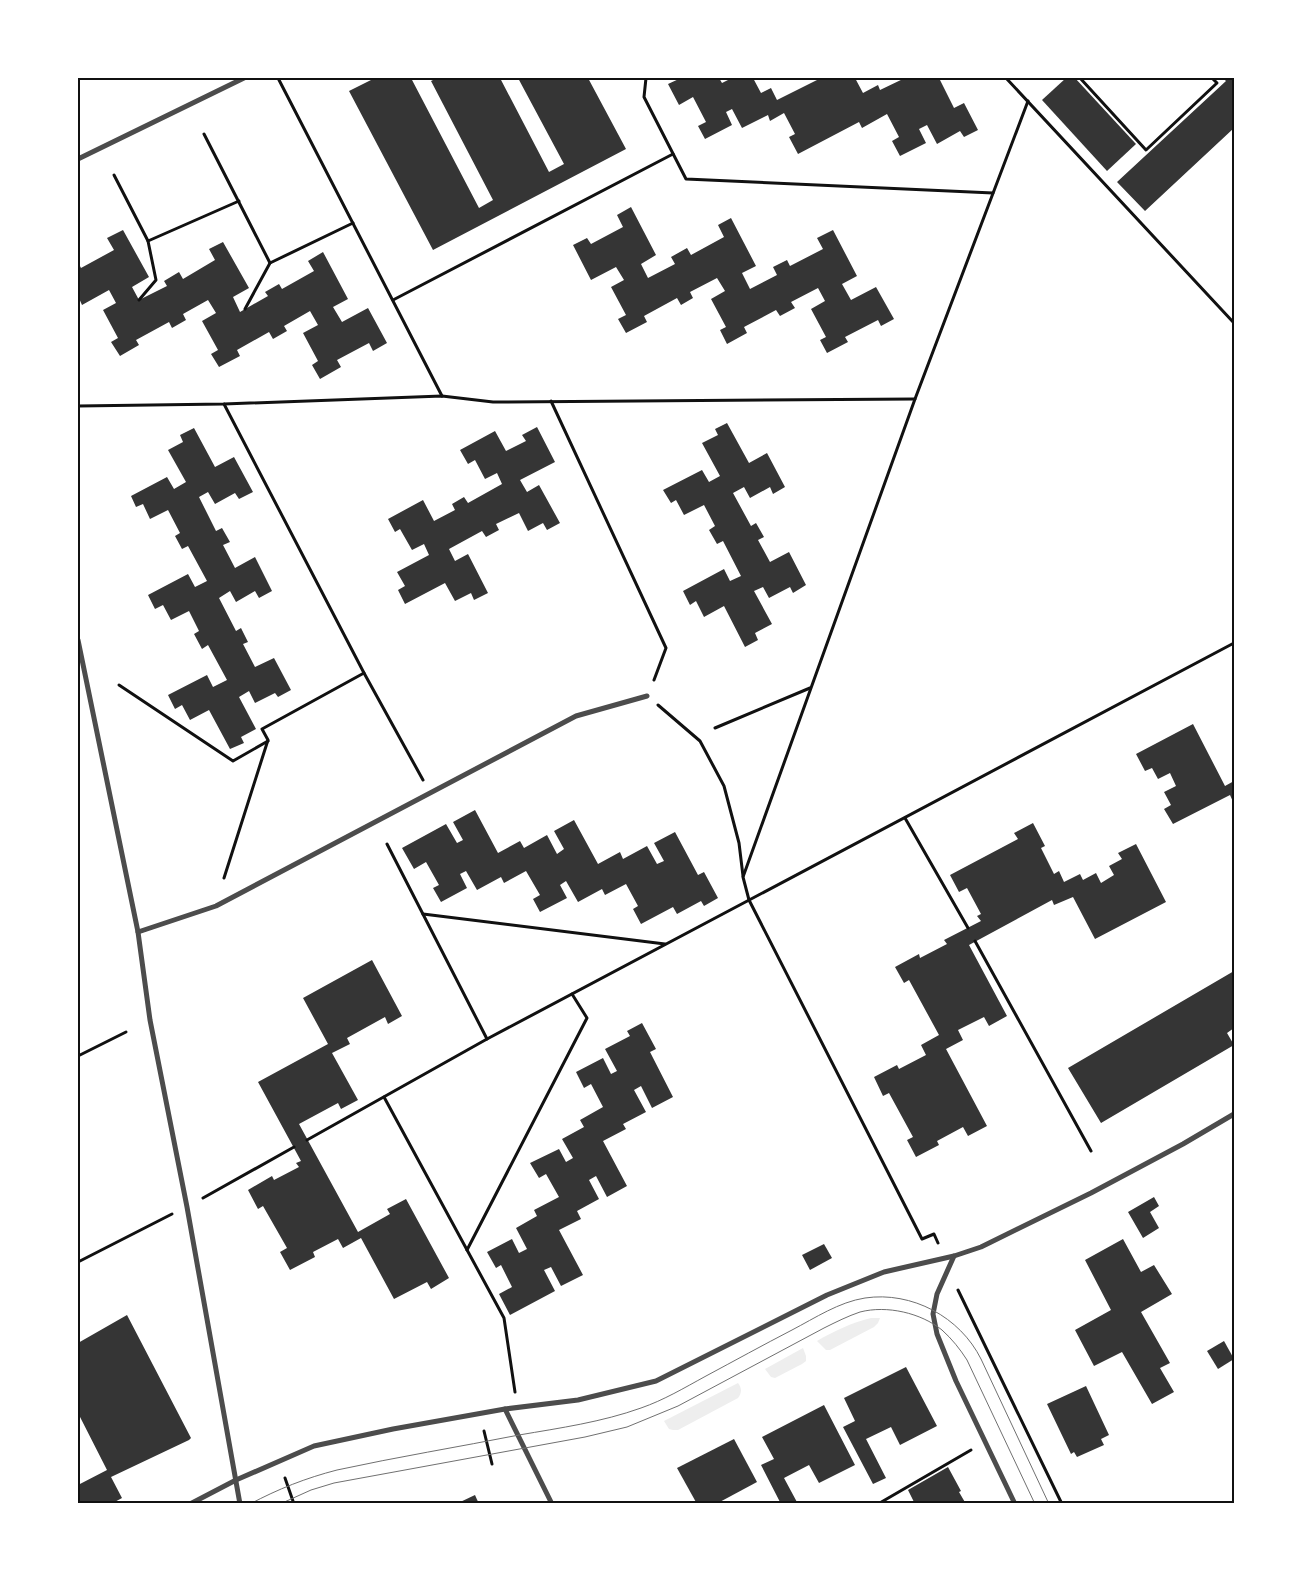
<svg xmlns="http://www.w3.org/2000/svg" width="1312" height="1581" viewBox="0 0 1312 1581" font-family="'DM Sans',sans-serif">
	<style>
		.green { fill: #eee }
		.building { fill: #353535 }
		.lines { fill: none; stroke-linecap: round; stroke-linejoin: round }
		.path { stroke: #111; stroke-width: 3 }
		.minor { stroke: #4c4c4c; stroke-width: 5 }
		.tram { stroke: #707070; stroke-width: 1 }
		.neatline { fill: none; stroke: #111; stroke-width: 2 }
	</style>
	<rect width="100%" height="100%" fill="#fff"/>
	<!-- green -->
	<g class="green">
		<path d="M871,1318H880L878,1323L874,1327L830,1350H826L817,1341C834,1331 851,1323 871,1318Z"/>
		<path d="M803,1348L806,1356V1361L802,1364L775,1378L771,1377L765,1369Z"/>
		<path d="M738,1383C742,1389 742,1392 738,1398L678,1430H673L669,1429L664,1421Z"/>
	</g>
	<!-- building -->
	<g class="building">
		<path d="M375,78H411L479,208L493,200L431,81L437,78H500L549,172L564,164L518,78H588L626,149L433,250L349,91Z"/>
		<path d="M681,78H719L722,83L730,79L729,78H753L761,93L771,88L777,100L821,78H855L863,93L878,85L880,90L905,78H939L954,108L964,103L978,130L964,137L960,131L937,144L927,125L919,129L926,143L900,156L892,141L899,137L887,114L862,128L859,122L798,154L789,137L795,134L784,113L770,121L768,115L742,128L732,109L726,112L732,125L705,139L698,126L706,122L693,97L679,105L668,84Z"/>
		<path d="M1066,78H1075L1136,144L1107,171L1042,100Z"/>
		<path d="M1223,78H1234V128L1145,211L1117,182L1226,81Z"/>
		<path d="M631,207L656,255L641,264L648,278L675,264L671,257L687,248L691,255L724,237L718,225L731,218L756,266L742,273L750,289L777,275L773,267L787,260L790,266L823,249L817,238L833,230L857,276L842,284L851,300L876,287L894,319L881,326L878,320L845,337L848,342L827,353L820,340L826,337L811,309L825,301L818,288L791,302L795,308L780,316L776,310L744,327L747,333L727,344L720,330L726,327L711,299L725,291L717,278L690,292L693,298L681,305L677,298L644,316L647,322L626,333L618,319L626,315L611,287L624,280L616,267L591,280L573,245L587,238L591,244L623,227L617,215Z"/>
		<path d="M123,230L149,277L132,287L139,300L167,286L164,281L179,272L183,279L215,260L209,249L223,242L249,288L233,297L240,312L268,296L265,292L279,284L282,289L314,271L308,261L323,252L348,299L333,307L342,322L368,308L387,343L373,351L369,343L337,360L341,367L320,379L312,365L318,361L303,333L318,325L310,311L284,326L287,331L273,339L269,332L237,350L240,356L219,367L211,354L218,350L202,321L216,313L208,300L183,314L186,320L172,328L169,322L136,340L139,345L120,356L111,342L118,338L103,310L116,303L109,290L82,305L78,296V262L81,268L114,250L107,238Z"/>
		<path d="M727,423L749,463L767,453L785,487L773,494L770,487L750,498L744,487L733,493L751,526L756,523L764,537L758,540L770,562L789,552L806,585L793,593L790,587L769,598L763,587L754,591L772,624L755,633L758,640L745,647L724,606L704,617L696,601L690,605L683,591L724,569L730,581L741,576L723,541L717,544L709,530L715,526L704,505L684,515L676,500L671,503L663,490L702,470L709,482L720,476L702,443L718,435L715,429Z"/>
		<path d="M537,427L555,462L520,480L527,492L539,485L560,523L547,530L543,523L528,531L519,513L496,524L499,530L486,537L482,531L449,549L455,561L468,554L488,593L474,600L471,593L455,601L445,583L405,604L398,590L405,586L397,572L429,555L424,544L412,550L400,529L395,532L388,519L423,500L434,521L455,510L452,504L464,497L468,503L502,484L497,473L485,479L475,460L468,464L460,450L495,431L506,451L526,441L522,435Z"/>
		<path d="M194,428L215,467L234,457L253,492L239,499L235,493L215,504L208,492L199,497L216,531L222,528L230,542L223,545L235,568L255,557L272,591L259,598L255,591L236,602L230,591L219,598L236,631L241,628L248,642L243,644L255,667L274,658L291,690L278,697L275,693L255,703L249,691L239,697L256,729L241,737L244,743L230,749L209,710L190,720L182,705L175,709L168,695L207,675L213,687L227,680L208,645L202,649L194,634L199,631L189,611L171,620L163,605L155,609L148,595L188,574L195,587L207,581L188,546L182,549L175,536L180,533L168,510L150,519L143,504L136,507L131,496L167,477L174,489L186,482L168,450L183,442L180,435Z"/>
		<path d="M1193,724L1225,786L1234,781V804L1230,795L1173,824L1164,809L1171,805L1164,792L1176,786L1170,773L1158,779L1152,768L1145,771L1136,754Z"/>
		<path d="M475,810L498,853L520,841L524,848L547,835L557,854L564,849L554,831L574,820L598,864L620,852L623,859L647,846L657,864L664,861L654,843L675,832L698,875L704,872L718,898L704,906L701,901L677,914L673,907L641,924L633,909L638,906L626,884L605,895L602,889L578,902L566,881L560,885L567,898L540,912L533,899L540,895L526,871L504,883L501,877L477,890L466,871L460,874L467,888L441,902L433,888L439,885L426,862L414,869L402,848L446,824L457,843L463,840L453,822Z"/>
		<path d="M1033,823L1045,846L1041,848L1054,874L1059,871L1064,882L1080,874L1083,880L1096,873L1101,883L1114,875L1109,866L1122,859L1118,853L1136,844L1166,902L1095,939L1073,897L1054,905L1052,900L969,945L1007,1016L989,1026L984,1017L958,1030L963,1040L946,1049L987,1126L968,1136L963,1127L937,1141L939,1145L916,1157L907,1140L913,1137L889,1093L883,1096L874,1077L897,1065L899,1069L926,1055L921,1045L939,1035L909,980L904,983L895,967L919,954L920,958L947,944L944,940L981,921L977,916L981,914L967,888L959,892L950,875L1018,839L1014,833Z"/>
		<path d="M372,960L402,1016L388,1024L385,1017L347,1038L350,1044L332,1053L358,1100L341,1109L338,1103L299,1124L358,1232L390,1214L387,1209L406,1199L449,1278L431,1289L427,1282L394,1299L361,1238L343,1248L338,1239L313,1252L315,1257L290,1270L280,1252L287,1248L263,1206L258,1209L248,1190L272,1176L274,1180L299,1167L296,1163L301,1161L258,1082L328,1044L303,998Z"/>
		<path d="M1234,971V1028L1227,1033L1234,1045L1101,1123L1068,1068Z"/>
		<path d="M642,1023L656,1049L650,1052L673,1097L652,1108L641,1086L634,1090L646,1112L623,1124L626,1129L603,1141L627,1186L607,1197L596,1176L589,1180L599,1199L577,1211L581,1219L559,1230L583,1275L561,1286L551,1267L544,1270L555,1291L510,1315L499,1294L512,1287L501,1265L496,1268L487,1252L512,1239L519,1253L527,1249L516,1228L537,1216L534,1210L559,1197L546,1174L539,1178L530,1163L559,1149L566,1162L573,1158L562,1139L584,1127L580,1120L603,1107L591,1084L584,1088L576,1072L603,1058L611,1074L617,1071L605,1049L630,1036L627,1031Z"/>
		<path d="M1154,1197L1159,1206L1150,1212L1159,1228L1143,1238L1128,1212Z"/>
		<path d="M1123,1239L1141,1272L1154,1265L1172,1294L1141,1312L1170,1363L1160,1368L1174,1392L1152,1404L1122,1352L1094,1366L1075,1330L1111,1310L1085,1260Z"/>
		<path d="M824,1244L832,1258L810,1270L802,1255Z"/>
		<path d="M127,1315L191,1438L189,1440L111,1477L122,1498L111,1504H78V1485L107,1470L78,1413V1343Z"/>
		<path d="M1224,1341L1234,1359L1218,1369L1207,1351Z"/>
		<path d="M906,1367L937,1426L900,1445L891,1427L866,1439L886,1478L873,1484L843,1427L855,1421L844,1398Z"/>
		<path d="M1086,1386L1109,1435L1101,1439L1104,1445L1077,1457L1074,1452L1071,1454L1047,1404Z"/>
		<path d="M824,1405L855,1465L819,1483L809,1465L784,1478L798,1504H781L761,1465L774,1459L762,1437Z"/>
		<path d="M734,1439L757,1482L716,1504H697L677,1468Z"/>
		<path d="M948,1467L961,1491L959,1492L966,1504H915L908,1490Z"/>
		<path d="M475,1495L479,1504H456Z"/>
	</g>
	<g class="lines">
		<!-- path -->
		<g class="path">
			<path d="M278,78L442,396"/>
			<path d="M646,78L644,97L686,179L993,193"/>
			<path d="M1006,78L1234,323"/>
			<path d="M1080,78L1146,150L1217,83L1212,78"/>
			<path d="M204,134L270,263"/>
			<path d="M114,175L148,241L239,201"/>
			<path d="M139,300L156,280L148,241"/>
			<path d="M393,300L673,154"/>
			<path d="M245,309L270,263L353,223"/>
			<path d="M551,401L666,648L654,680"/>
			<path d="M224,404L364,673L423,780"/>
			<path d="M78,406L224,404L442,396L493,402L915,399"/>
			<path d="M119,685L233,761L268,741"/>
			<path d="M658,705L700,741L724,786L739,843L743,876"/>
			<path d="M715,728L810,688"/>
			<path d="M905,818L968,928"/>
			<path d="M387,844L487,1039"/>
			<path d="M224,878L268,740L262,729L364,673"/>
			<path d="M423,914L665,944"/>
			<path d="M975,941L1091,1151"/>
			<path d="M78,1056L126,1032"/>
			<path d="M384,1097L504,1318L515,1392"/>
			<path d="M307,1140L487,1039L1234,643"/>
			<path d="M203,1198L294,1147"/>
			<path d="M938,1243L934,1234L922,1239L749,900L743,877L915,399L1028,101"/>
			<path d="M467,1250L587,1018L572,994"/>
			<path d="M78,1262L172,1214"/>
			<path d="M958,1290L1062,1504"/>
			<path d="M484,1431L492,1464"/>
			<path d="M285,1478L294,1504"/>
			<path d="M878,1504L971,1450"/>
		</g>
		<!-- minor -->
		<g class="minor">
			<path d="M78,159L244,78"/>
			<path d="M78,640L138,932L150,1020L187,1207L240,1504"/>
			<path d="M138,932L216,906L576,716L647,696"/>
			<path d="M954,1256L937,1294L933,1314L937,1334L956,1381L1015,1504"/>
			<path d="M505,1409L552,1504"/>
			<path d="M190,1504L236,1480L314,1446L393,1429L505,1409L578,1400L656,1381L827,1295L884,1272L954,1256L981,1247L1091,1193L1183,1144L1234,1114"/>
		</g>
		<!-- tram -->
		<g class="tram">
			<path d="M250,1504C278,1489 306,1478 337,1470C397,1457 458,1447 519,1435C560,1428 602,1422 641,1408C664,1400 684,1388 706,1376C734,1361 763,1345 792,1330C815,1318 839,1302 865,1298C912,1291 960,1317 981,1359L1049,1504"/>
			<path d="M280,1504L311,1490L334,1483L585,1437L627,1427L678,1406L824,1328C836,1322 848,1316 860,1312C887,1305 921,1313 942,1330C952,1339 960,1349 967,1360L1035,1504"/>
		</g>
	</g>
	<!-- border -->
	<rect width="1312" height="1581" fill="none" stroke="#ffffff" stroke-width="158"/>
	<rect x="79" y="79" width="1154" height="1423" class="neatline"/>
</svg>
